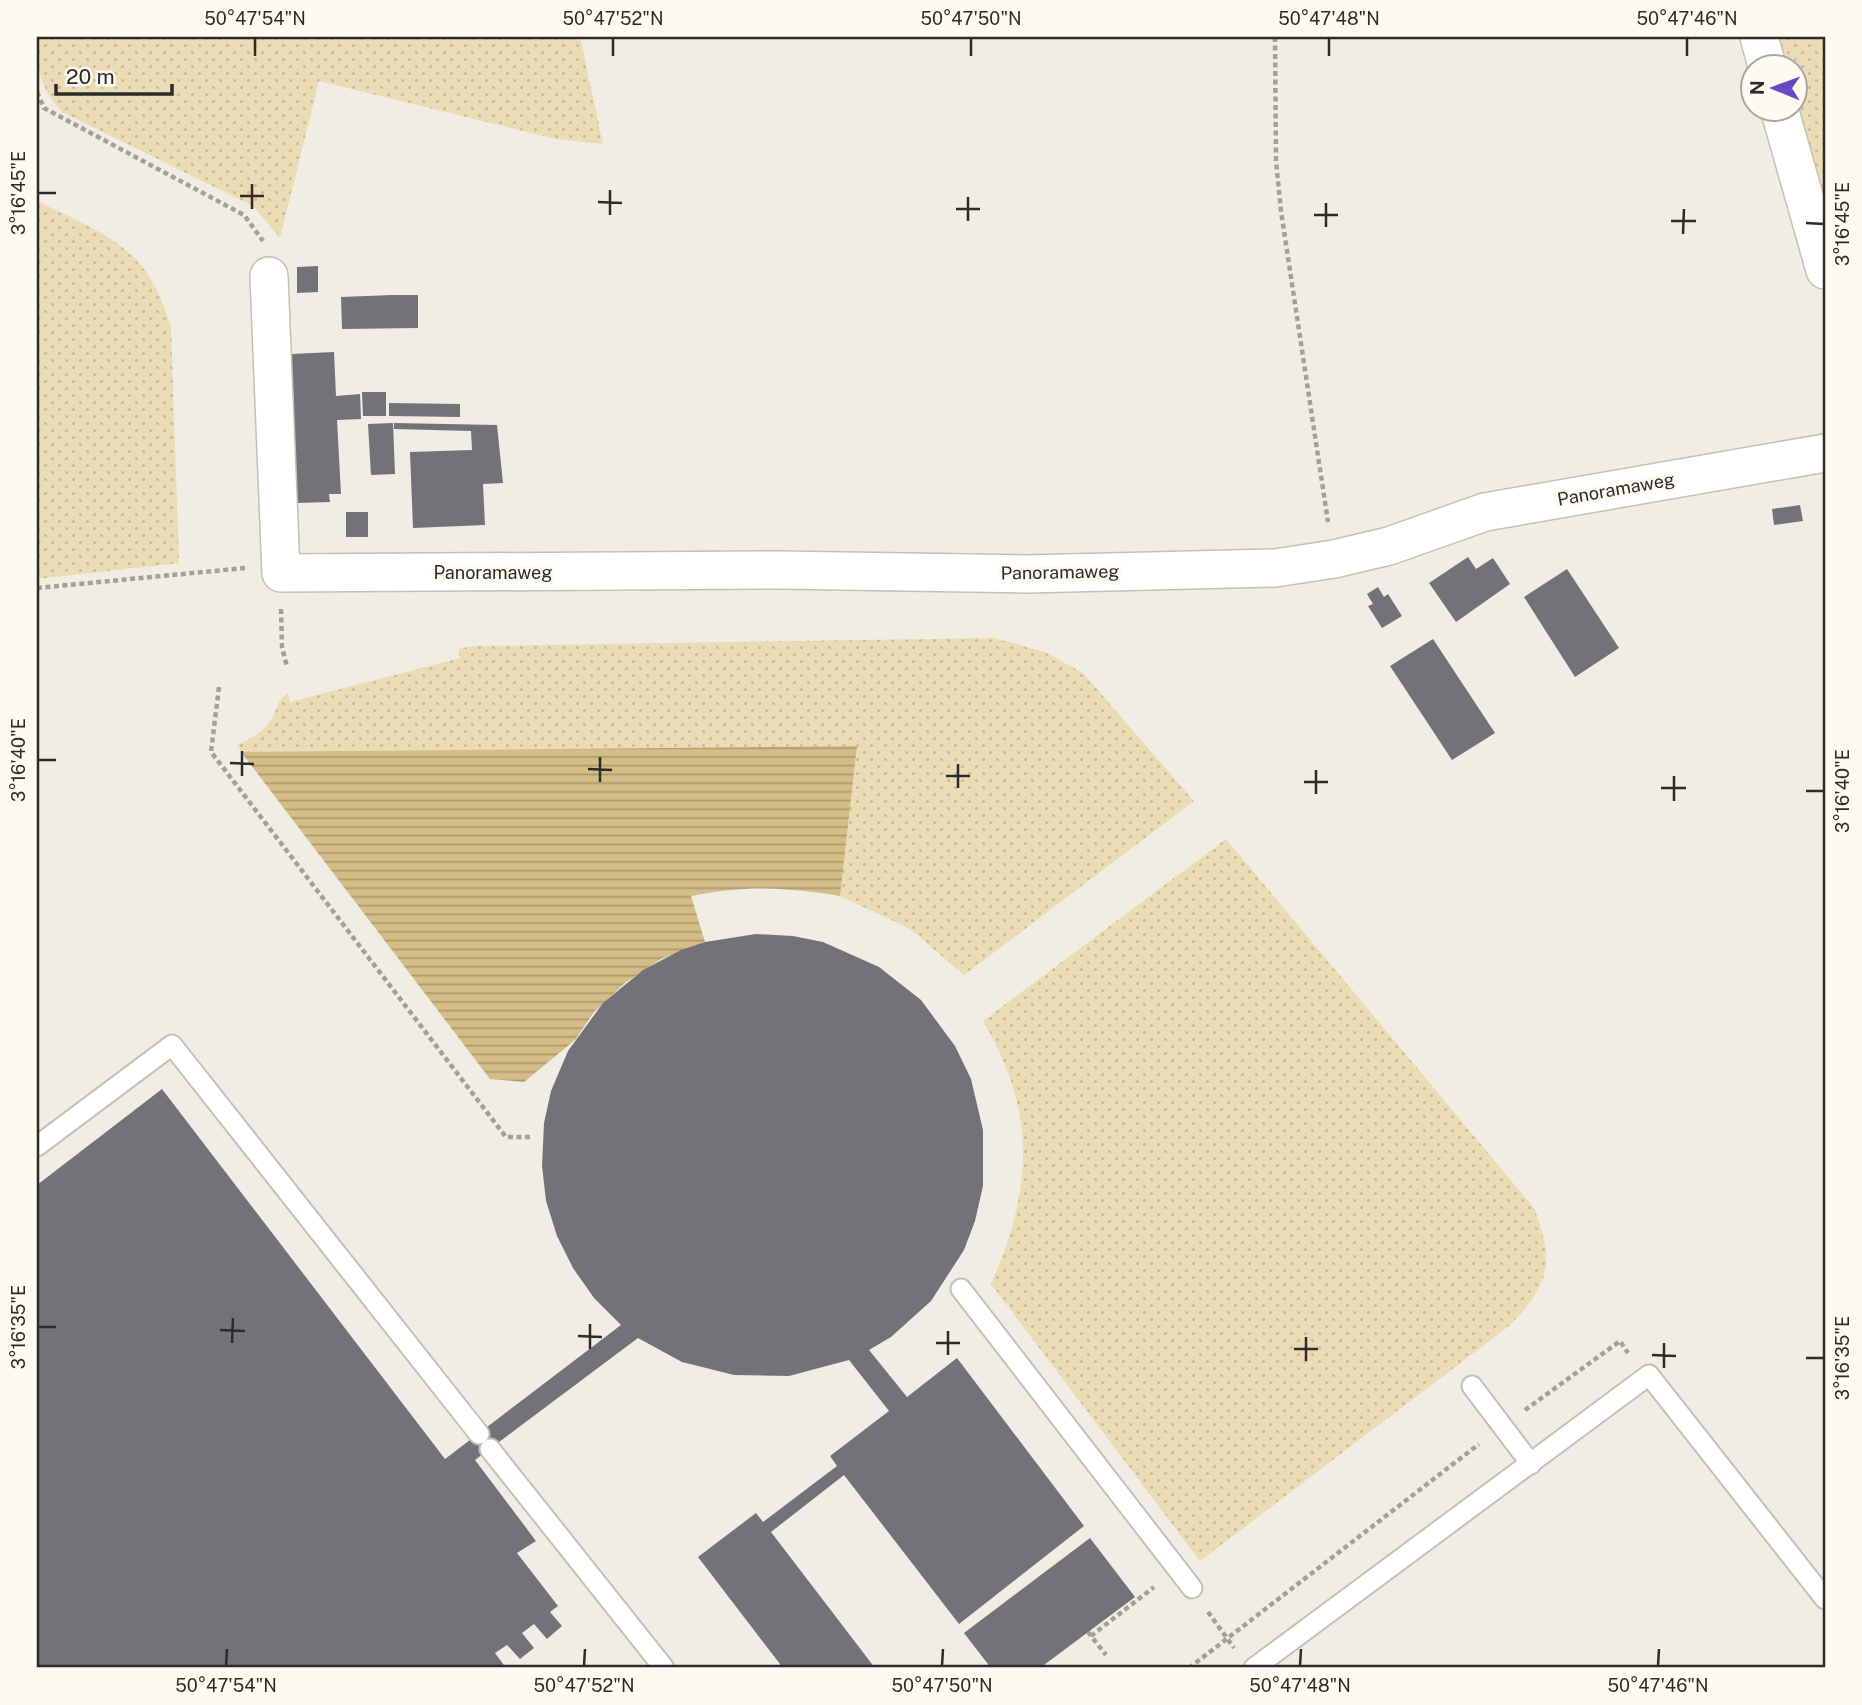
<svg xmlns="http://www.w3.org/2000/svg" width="1862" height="1705" viewBox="0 0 1862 1705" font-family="'Public Sans',sans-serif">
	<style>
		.grass { fill: url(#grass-dots) }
		.water { fill: url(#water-rules) }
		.building { fill: #737279 }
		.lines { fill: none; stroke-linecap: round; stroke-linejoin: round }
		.lane-casing { stroke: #c3c0b8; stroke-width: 23 }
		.street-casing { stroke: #c3c0b8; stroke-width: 40 }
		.path { stroke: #a2a09a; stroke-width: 4.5; stroke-dasharray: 5 3.5; stroke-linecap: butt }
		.lane { stroke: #fff; stroke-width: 19 }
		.street { stroke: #fff; stroke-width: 37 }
		.ticks { fill: none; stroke: #2d2b29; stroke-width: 2.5 }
		.labels { text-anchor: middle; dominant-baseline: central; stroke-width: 7; stroke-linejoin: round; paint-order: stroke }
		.street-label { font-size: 18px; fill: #2d2b29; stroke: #fdfaf2 }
		.neatline { fill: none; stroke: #2d2b29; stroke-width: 2.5 }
		.ticks-label { font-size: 18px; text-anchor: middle; fill: #2d2b29 }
	</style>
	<defs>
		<pattern id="grass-dots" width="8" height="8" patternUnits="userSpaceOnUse" patternTransform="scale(1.75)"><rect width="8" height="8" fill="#ecdcb6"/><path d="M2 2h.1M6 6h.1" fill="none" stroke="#cbbd9c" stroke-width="1.8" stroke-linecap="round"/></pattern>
		<pattern id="water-rules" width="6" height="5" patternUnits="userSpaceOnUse" patternTransform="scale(1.75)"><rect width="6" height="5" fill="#d4bd87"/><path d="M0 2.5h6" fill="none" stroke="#ac9a6e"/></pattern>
	</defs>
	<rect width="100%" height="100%" fill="#f0ede5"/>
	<!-- grass -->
	<g class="grass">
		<path d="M37,37H580L603,144L556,139L319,81L280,238L253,206L62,112C39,86 37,71 37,37Z"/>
		<path d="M1775,37H1825V207L1796,106V66H1784Z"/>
		<path d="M37,201C107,236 148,245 171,328L179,563L37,579Z"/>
		<path d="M994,638L1045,652L1083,673L1194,801L964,975L910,929L840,896L857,746L241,752L237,745C253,738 269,729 275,712C279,702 279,700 288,693L290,702L460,658L458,649L473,646Z"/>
		<path d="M1226,839L1534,1208C1555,1263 1550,1284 1509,1326L1200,1561L991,1284C1033,1189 1037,1112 983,1021Z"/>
	</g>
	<!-- water -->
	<path class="water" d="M857,746L840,896C785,887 746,885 691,896L705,942L661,959L626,982L594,1012L575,1040L524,1082L490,1079L241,752Z"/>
	<!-- building -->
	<g class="building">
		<path d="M318,266V292L297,293V267Z"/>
		<path d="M392,295H418V328L342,329L341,297Z"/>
		<path d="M334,352L336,396L360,394L361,419L337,420L341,494H329L330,502L297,503L291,354Z"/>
		<path d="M362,392H386V416H363Z"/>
		<path d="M389,403L460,404V417L389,416Z"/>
		<path d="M393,423L395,474L371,475L368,424Z"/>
		<path d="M394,423L497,425L503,483L483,484L485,525L413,528L410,452L472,450L471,431L394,429Z"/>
		<path d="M1800,505L1803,521L1774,525L1772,509Z"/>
		<rect x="346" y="512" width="22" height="25"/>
		<path d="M1468,557L1476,569L1493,558L1510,584L1456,622L1429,583Z"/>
		<path d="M1567,569L1619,648L1575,677L1524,597Z"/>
		<path d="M1378,587L1384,597L1388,594L1402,616L1382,628L1368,606L1373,604L1367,594Z"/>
		<path d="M1433,639L1495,733L1452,760L1390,666Z"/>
		<path d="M756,934L793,936L823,942L879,967L921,1000L955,1046L971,1079L983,1130V1186L975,1221L964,1250L931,1301L891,1337L869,1350L907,1397L957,1358L1084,1526L959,1624L844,1475L771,1532L875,1668H783L698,1557L756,1513L763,1522L837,1466L830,1456L889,1411L849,1360L789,1376L734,1375L682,1362L638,1338L475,1460L536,1541L517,1553L558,1606L550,1612L562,1626L547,1639L534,1624L522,1633L534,1648L520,1659L507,1645L495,1653L506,1668H482L480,1665L476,1668H37V1185L162,1089L445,1459L621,1325L594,1298L573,1268L557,1236L546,1201L542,1166L544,1123L551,1091L568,1051L603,1003L643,970L681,950L705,942Z"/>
		<path d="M1090,1538L1135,1597L1040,1668H991L964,1633Z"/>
	</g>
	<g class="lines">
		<!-- lane casing -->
		<g class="lane-casing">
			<g id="lane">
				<path d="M37,1146L172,1045L479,1434"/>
				<path d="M961,1289L1192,1588"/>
				<path d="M1472,1386L1531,1464"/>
				<path d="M490,1449L664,1668"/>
				<path d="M1254,1668L1649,1375L1825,1599"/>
			</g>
		</g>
		<!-- street casing -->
		<g class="street-casing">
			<g id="street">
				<path d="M1759,37L1767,66"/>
				<path d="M1779,108L1825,270"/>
				<path d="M269,276L281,573L779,570L1027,574L1275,568L1334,559L1389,546L1485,512L1825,453"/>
			</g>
		</g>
		<!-- path -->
		<g class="path">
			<path d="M1275,37L1276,161L1281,211L1328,522"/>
			<path d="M37,92L44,108L244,215L263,241"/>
			<path d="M37,588L245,568"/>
			<path d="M281,609L282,647L287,667"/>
			<path d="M219,687L211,752L506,1137H530"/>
			<path d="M1525,1410L1620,1341L1628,1353"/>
			<path d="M1208,1612L1234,1648"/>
			<path d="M1088,1632L1106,1655"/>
			<path d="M1091,1636L1154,1587"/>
			<path d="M1189,1668L1479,1444"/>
		</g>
		<!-- lane -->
		<use href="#lane" class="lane"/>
		<!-- street -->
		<use href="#street" class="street"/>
	</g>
	<!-- ticks -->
	<path class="ticks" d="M255,56V38M613,56V38M971,56V38M1329,56V38M1687,56V38M38,193H56M240,196H264M598,202L622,203M252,209V184M956,209H980M610,215V190M1314,215H1338M968,221V197M1671,221H1696M1806,223L1824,224M1326,227V203M1683,234L1684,209M38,760H56M230,763L254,764M588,769L612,770M242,776V751M946,776H970M600,782V757M1304,782H1328M958,788V764M1661,788H1686M1806,791H1824M1316,794V770M1674,801V776M38,1327H56M220,1330L245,1331M578,1336L602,1337M232,1343L233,1318M936,1343H960M590,1349V1324M1294,1349H1318M948,1355V1331M1652,1355L1676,1356M1806,1358H1824M1306,1361V1337M1664,1368V1343M226,1666L227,1649M584,1666L585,1649M942,1666L943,1649M1300,1666L1301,1649M1658,1666L1659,1649"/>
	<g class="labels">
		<!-- street labels -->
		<g class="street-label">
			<text transform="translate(1616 489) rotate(-10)">Panoramaweg</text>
			<text x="493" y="572">Panoramaweg</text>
			<text transform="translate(1060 572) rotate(-1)">Panoramaweg</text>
		</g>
	</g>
	<!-- border -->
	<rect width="1862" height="1705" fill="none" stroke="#fdfaf2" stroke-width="77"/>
	<!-- north arrow -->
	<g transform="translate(1774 88) rotate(271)"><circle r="33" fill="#fdfaf2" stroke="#aaa7a2" stroke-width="2"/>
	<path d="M0-5L12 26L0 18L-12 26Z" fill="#6749c2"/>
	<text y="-10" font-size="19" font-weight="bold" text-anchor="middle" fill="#2d2b29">N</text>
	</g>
	<!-- scale -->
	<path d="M56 84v10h116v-10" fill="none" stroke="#2d2b29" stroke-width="3.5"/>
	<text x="66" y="84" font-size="21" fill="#2d2b29" stroke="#fdfaf2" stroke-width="5" paint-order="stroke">20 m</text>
	<rect x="38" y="38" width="1786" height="1628" class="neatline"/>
	<g class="ticks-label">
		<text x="255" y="25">50°47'54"N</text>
		<text x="613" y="25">50°47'52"N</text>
		<text x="971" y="25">50°47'50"N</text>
		<text x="1329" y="25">50°47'48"N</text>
		<text x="1687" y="25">50°47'46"N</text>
		<text transform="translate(19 193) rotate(-90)" y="6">3°16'45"E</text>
		<text transform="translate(1843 224) rotate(-90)" y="6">3°16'45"E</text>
		<text transform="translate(19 760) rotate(-90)" y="6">3°16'40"E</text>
		<text transform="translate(1843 791) rotate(-90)" y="6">3°16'40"E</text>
		<text transform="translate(19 1327) rotate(-90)" y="6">3°16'35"E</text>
		<text transform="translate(1843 1358) rotate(-90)" y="6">3°16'35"E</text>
		<text x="226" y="1692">50°47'54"N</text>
		<text x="584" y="1692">50°47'52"N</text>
		<text x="942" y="1692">50°47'50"N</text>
		<text x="1300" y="1692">50°47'48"N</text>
		<text x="1658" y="1692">50°47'46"N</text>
	</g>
</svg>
